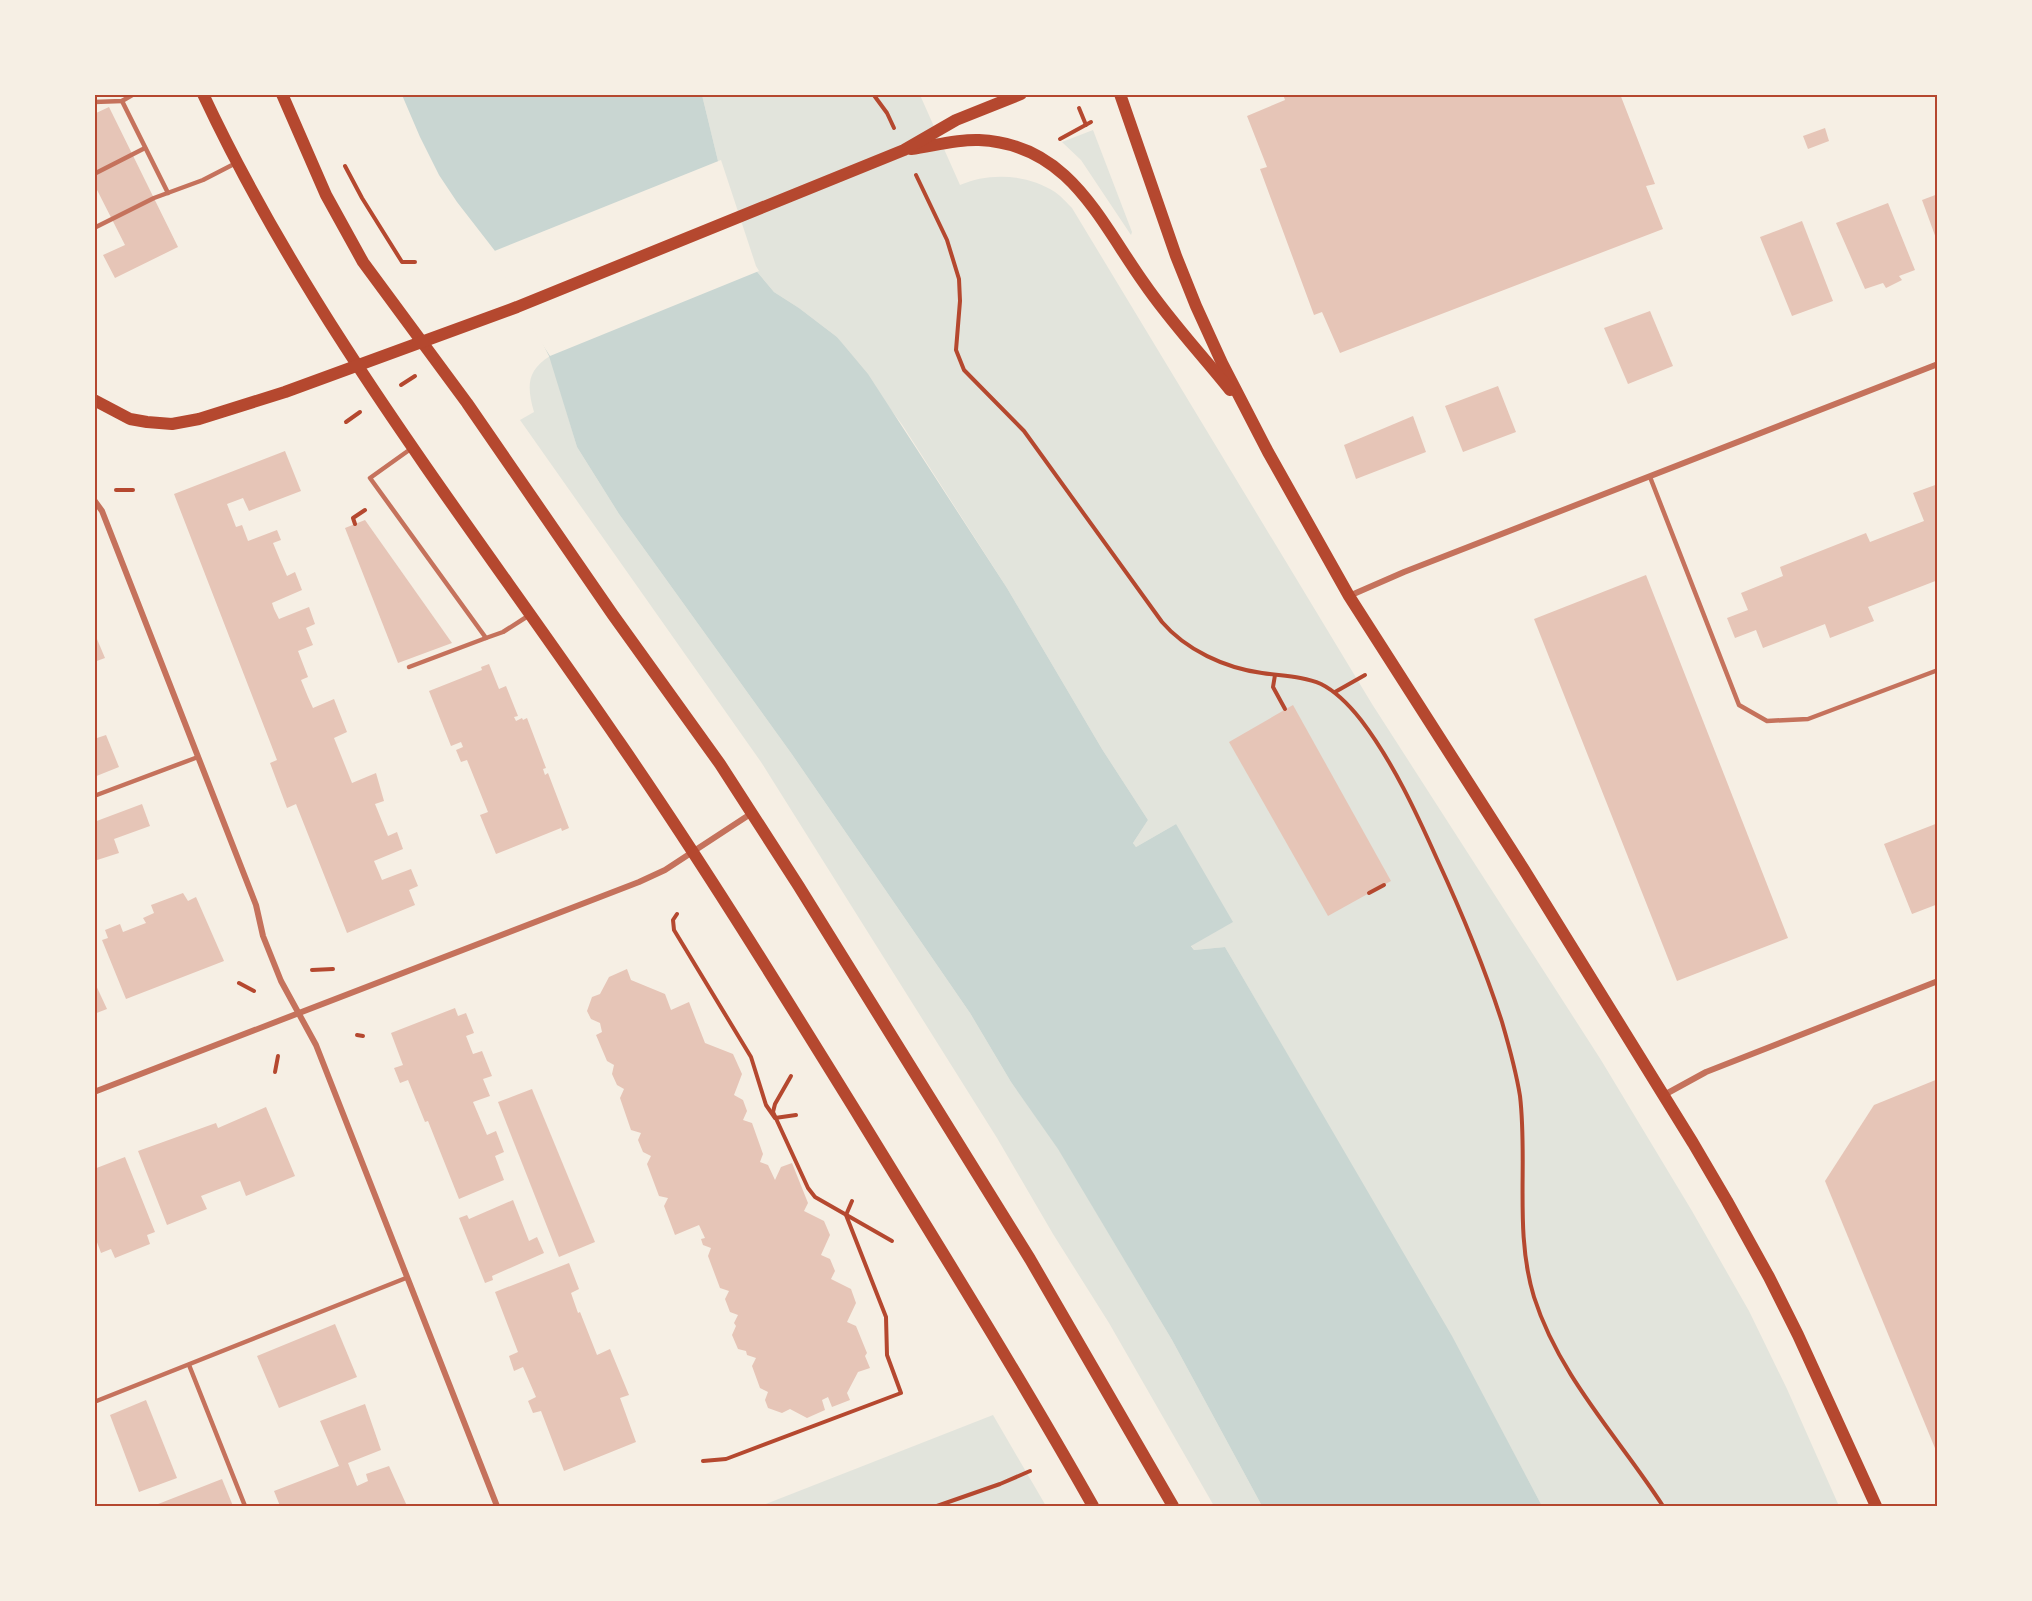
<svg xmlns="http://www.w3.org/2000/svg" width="2032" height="1601" viewBox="0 0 2032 1601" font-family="'Sofia Sans Condensed',sans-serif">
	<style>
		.green { fill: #e2e4dc }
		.water { fill: #c9d6d2 }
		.pier { fill: #f6efe4 }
		.building { fill: #e6c5b7 }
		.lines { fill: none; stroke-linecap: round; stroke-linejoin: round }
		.path { stroke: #b5482f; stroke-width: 4 }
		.service { stroke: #c5725c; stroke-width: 4.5 }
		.minor { stroke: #c5725c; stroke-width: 6 }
		.secondary { stroke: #b5482f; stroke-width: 12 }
		.neatline { fill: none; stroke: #b5482f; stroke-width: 2 }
	</style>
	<rect width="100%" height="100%" fill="#f6efe4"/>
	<!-- green -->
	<g class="green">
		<path d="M702,95H920L960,185C989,172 1027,174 1055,192C1061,196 1067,203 1072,208L1372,704L1601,1060L1692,1211L1749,1311L1787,1389L1839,1506H1542L1451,1336L1225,947L1194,950L1191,945L1176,824L1136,847L1133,843L1148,820L1102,749L1007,588L903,426L837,337L799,308L774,292L753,267L718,161Z"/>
		<path d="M1093,130L1132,232L1131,235L1081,160L1062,142Z"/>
		<path d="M550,356L577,447L619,514L791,753L873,872L970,1013L1011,1082L1058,1148L1172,1340L1262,1506H1214L1109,1323L1053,1234L997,1138L761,762L520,420L534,412C527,387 526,371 550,356Z"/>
		<path d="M993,1415L1046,1506H761Z"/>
	</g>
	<!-- water -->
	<path class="water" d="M402,95H702L718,161L753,267L774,292L799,308L837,337L868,374L1007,588L1102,749L1148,820L1133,843L1136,847L1176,824L1233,922L1191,946L1194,950L1225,947L1452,1336L1542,1506H1262L1172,1340L1058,1149L1011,1082L970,1013L873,872L791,753L619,514L577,447L549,356L495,251L457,202L439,175L420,137Z"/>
	<!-- pier -->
	<path class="pier" d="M721,160L756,266L759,271L550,356L531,327L492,252Z"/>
	<!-- building -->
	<g class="building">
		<path d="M1283,94H1620L1655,184L1646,186L1663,229L1340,353L1322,312L1314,315L1260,169L1267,167L1247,116L1285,100Z"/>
		<path d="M109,107L178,247L115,278L103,255L125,245L94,184V114Z"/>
		<path d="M1825,128L1829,141L1808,149L1803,136Z"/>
		<path d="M1938,194V241H1937L1922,200Z"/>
		<path d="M1888,203L1915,270L1899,276L1902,280L1886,288L1883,283L1865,289L1836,223Z"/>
		<path d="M1802,221L1833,301L1792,316L1760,237Z"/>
		<path d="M1650,311L1673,366L1628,384L1604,328Z"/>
		<path d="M1498,386L1516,432L1463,452L1445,406Z"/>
		<path d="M1413,416L1426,452L1356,479L1344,445Z"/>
		<path d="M285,451L301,491L249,511L243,498L227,504L236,527L242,525L248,541L277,530L281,540L273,543L280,560L287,576L295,572L302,590L272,603L274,609L279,619L309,607L315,624L306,628L313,645L298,651L308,677L301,680L308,697L313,708L334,699L347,732L334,738L352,783L376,773L384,801L375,804L388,836L397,832L403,849L374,861L382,880L411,869L418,886L409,890L415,905L347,933L296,804L287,808L270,763L277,760L174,494Z"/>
		<path d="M1938,484V580L1868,607L1874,621L1830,638L1825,624L1763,648L1756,630L1735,638L1727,618L1748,610L1741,593L1783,576L1780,567L1866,533L1870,542L1924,521L1913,493Z"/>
		<path d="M365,520L452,643L398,663L345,528Z"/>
		<path d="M1646,575L1788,938L1677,981L1534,619Z"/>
		<path d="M94,632L105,658L94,662Z"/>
		<path d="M489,664L499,689L506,686L518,716L514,717L516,721L522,718L523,720L527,718L546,768L543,769L545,775L548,773L569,828L562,831L561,828L496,854L480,815L488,812L467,760L461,762L456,750L463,747L461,742L451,746L429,691L482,670L481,667Z"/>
		<path d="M1293,705L1391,881L1328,916L1229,742Z"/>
		<path d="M106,735L119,767L94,777V739Z"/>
		<path d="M142,804L150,826L114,839L119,853L94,861V822Z"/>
		<path d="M1938,823V904L1912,914L1884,844Z"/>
		<path d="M183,893L188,901L196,897L224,961L126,999L102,940L108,938L105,930L120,924L123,932L146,923L143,918L154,913L151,905Z"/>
		<path d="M627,969L631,980L665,994L671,1010L689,1002L705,1043L733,1054L742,1074L734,1095L743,1100L747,1111L743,1120L752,1123L763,1154L760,1162L768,1165L775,1180L781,1167L792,1163L808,1203L804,1211L824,1221L830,1235L821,1255L830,1259L835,1271L831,1279L851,1289L856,1303L847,1322L856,1326L867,1353L865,1356L870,1368L858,1372L847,1393L850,1400L832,1407L828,1397L822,1400L825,1410L807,1418L790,1409L782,1413L768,1408L765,1400L768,1392L760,1388L752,1366L756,1358L747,1355L746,1351L738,1349L732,1335L736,1326L734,1323L738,1315L730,1312L725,1299L729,1291L720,1288L708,1256L711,1248L703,1245L701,1239L705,1238L699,1225L675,1235L664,1206L668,1198L659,1196L647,1164L651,1156L643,1152L638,1140L641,1133L631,1130L620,1098L624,1089L617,1085L612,1074L614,1065L607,1061L596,1035L602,1032L600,1023L591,1019L587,1011L592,997L600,994L609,977Z"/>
		<path d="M94,981L107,1009L94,1014Z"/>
		<path d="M455,1008L458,1016L466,1013L474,1033L466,1036L473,1054L482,1051L492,1076L483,1079L490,1096L473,1102L487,1135L496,1131L504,1152L495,1156L504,1180L459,1199L428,1121L425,1122L408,1080L400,1083L394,1068L403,1065L391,1033Z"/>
		<path d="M1938,1079V1453H1937L1825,1181L1874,1105Z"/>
		<path d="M532,1089L595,1242L559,1257L498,1102Z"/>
		<path d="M266,1107L295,1176L246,1196L240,1181L201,1196L207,1209L167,1225L138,1151L216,1123L218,1128Z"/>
		<path d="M125,1157L155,1232L147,1235L150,1244L115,1258L111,1249L101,1253L94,1234V1169Z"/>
		<path d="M513,1200L529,1241L537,1237L544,1253L492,1276L493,1280L485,1283L459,1218L467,1215L469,1219Z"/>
		<path d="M569,1263L579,1289L571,1293L578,1313L580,1312L597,1355L610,1349L629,1395L620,1398L636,1442L564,1471L541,1411L533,1413L528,1401L536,1397L523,1367L514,1371L509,1356L518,1352L495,1292Z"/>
		<path d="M335,1324L357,1377L279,1408L257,1356Z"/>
		<path d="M146,1400L177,1478L139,1492L110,1415Z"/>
		<path d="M365,1404L381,1450L348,1463L357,1486L368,1481L366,1474L389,1466L407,1506H280L274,1491L339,1466L320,1421Z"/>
		<path d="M222,1479L233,1506H153Z"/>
	</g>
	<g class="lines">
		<!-- path -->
		<g class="path">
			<path d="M873,94L887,113L894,128"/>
			<path d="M1079,108L1086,125"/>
			<path d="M1060,139L1091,122"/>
			<path d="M345,166L362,198L402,262H415"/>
			<path d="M916,175L947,240L959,279L960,301L956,350L964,370L1024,431L1162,622C1186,650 1225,668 1262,673C1281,676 1303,676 1321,684C1337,692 1350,706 1361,720C1393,762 1416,812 1437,859C1462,913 1484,966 1502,1022C1509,1046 1516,1071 1520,1096C1528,1163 1514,1232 1534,1297C1559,1376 1619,1438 1663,1506"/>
			<path d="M401,385L415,376"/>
			<path d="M346,422L360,412"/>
			<path d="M116,490H133"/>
			<path d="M355,524L353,518L365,510"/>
			<path d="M1275,675L1273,687L1285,709"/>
			<path d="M1335,692L1365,675"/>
			<path d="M1369,893L1384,885"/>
			<path d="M677,914L673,920L674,930L751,1057L766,1105L775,1118L796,1115"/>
			<path d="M312,970L333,969"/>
			<path d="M239,983L254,991"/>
			<path d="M357,1035L363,1036"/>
			<path d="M275,1072L278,1056"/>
			<path d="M791,1076L775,1104L773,1112L808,1188L815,1197L892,1241"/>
			<path d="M703,1461L726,1459L901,1393L887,1355L886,1317L846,1215L852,1201"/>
			<path d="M937,1506L1000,1484L1030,1471"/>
		</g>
		<!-- service -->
		<g class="service">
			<path d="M122,101L168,193"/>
			<path d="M94,102L122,101L134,94"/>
			<path d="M94,174L145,148"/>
			<path d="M94,228L154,198L203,180L236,163"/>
			<path d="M412,448L370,478L486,638L503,632L528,616"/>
			<path d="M1650,477L1739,705L1767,721L1808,719L1938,670"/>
			<path d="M409,667L486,638"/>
			<path d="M94,796L198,757"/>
			<path d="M189,1365L245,1506"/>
			<path d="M94,1402L406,1278"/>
		</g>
		<!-- minor -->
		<g class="minor">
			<path d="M94,500L102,511L256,905L263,936L281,981L316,1045L497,1506"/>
			<path d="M1349,596L1404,572L1938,364"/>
			<path d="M94,1092L639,882L665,870L752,813"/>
			<path d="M1664,1095L1706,1072L1938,981"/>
		</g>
		<!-- secondary -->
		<g class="secondary">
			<path d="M203,94C313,329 475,530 620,743C704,865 782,992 860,1118C939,1247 1019,1375 1093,1506"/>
			<path d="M282,94L326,195L363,262L467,403L613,615L720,764L798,885L1030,1259L1173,1506"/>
			<path d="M1120,94L1176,256L1196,306L1222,363L1268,452L1349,596L1523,868L1693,1143L1727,1201L1769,1277L1798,1335L1876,1506"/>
			<path d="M911,149C933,146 957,139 979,140C1069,144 1099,220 1144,283C1170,321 1202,355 1230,390"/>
			<path d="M94,400L130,419L147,422L172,424L199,419L285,392L517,307L904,150L956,120L1021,94"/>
		</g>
	</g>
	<!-- border -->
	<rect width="2032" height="1601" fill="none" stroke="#f6efe4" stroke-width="192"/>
	<rect x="96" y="96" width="1840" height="1409" class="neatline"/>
</svg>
